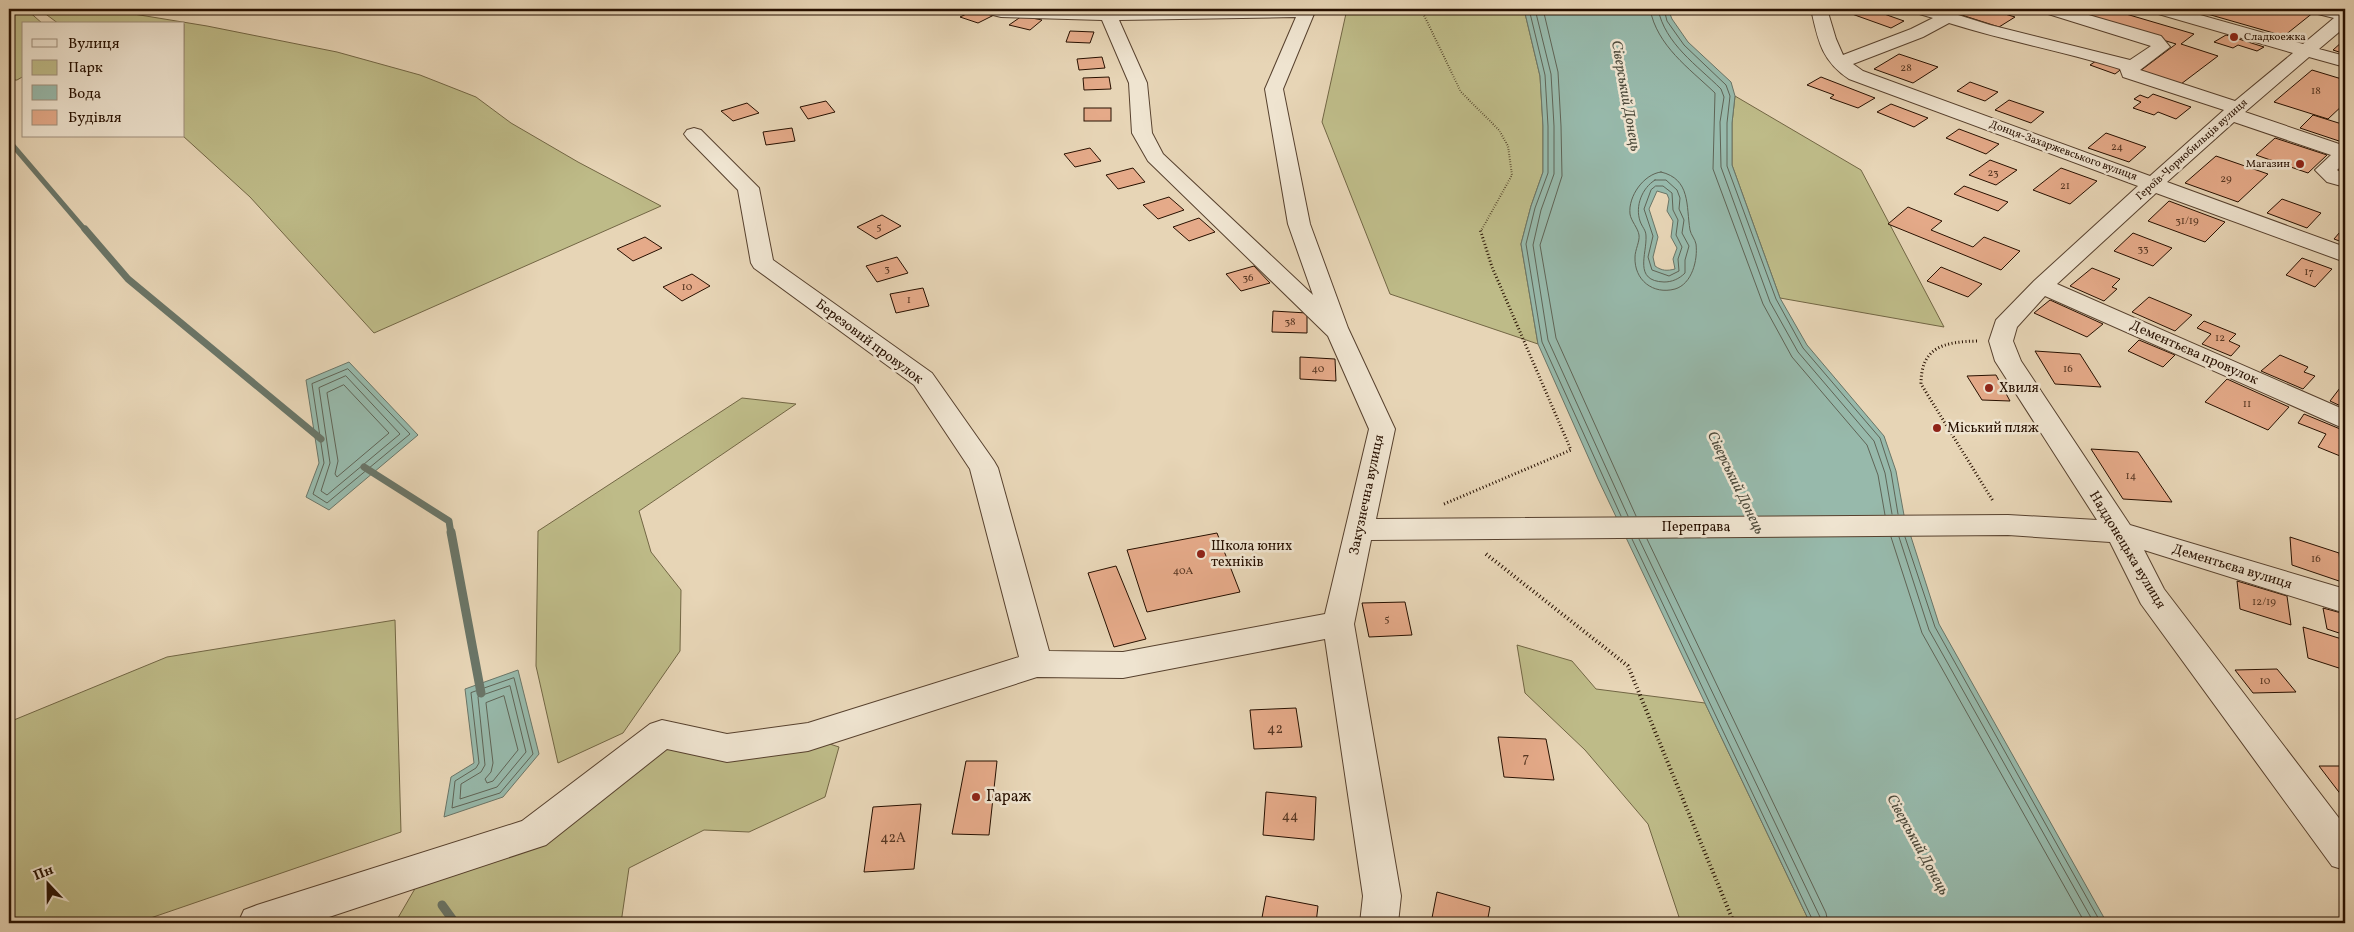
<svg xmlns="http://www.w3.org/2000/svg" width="2354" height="932" viewBox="0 0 2354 932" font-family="Vollkorn,serif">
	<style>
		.green { fill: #bebb88; stroke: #726644 }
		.water { fill: #97b9ab; stroke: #6a7567; fill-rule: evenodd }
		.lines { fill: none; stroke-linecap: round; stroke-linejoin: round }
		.shore { stroke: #5f6456; stroke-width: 1 }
		.stream-far2 { stroke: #6a7567; stroke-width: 5 }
		.stream-far1 { stroke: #6a7567; stroke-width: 7 }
		.stream { stroke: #6a7567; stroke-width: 9 }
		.building { fill: #e5aa89; stroke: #271000 }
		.minor-casing { stroke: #57412e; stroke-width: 2 }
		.path-far2 { stroke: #271000; stroke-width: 2; stroke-dasharray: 0.5 2; stroke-linecap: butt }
		.path-far1 { stroke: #271000; stroke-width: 3; stroke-dasharray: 1 2.5; stroke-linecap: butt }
		.path { stroke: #271000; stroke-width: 4; stroke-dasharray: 1 3; stroke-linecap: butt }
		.minor { fill: #efe4d0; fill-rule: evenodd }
		.poi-dot { fill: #8f2418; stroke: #efe4d0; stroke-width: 2 }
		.labels { text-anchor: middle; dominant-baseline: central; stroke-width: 5; stroke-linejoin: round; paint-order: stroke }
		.far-poi-label { font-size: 11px; fill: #271000; stroke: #efe4d0; text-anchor: start }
		.number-label { font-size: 11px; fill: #563622 }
		.far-street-label { font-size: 11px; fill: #271000; stroke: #efe4d0 }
		.street-label { font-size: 14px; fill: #271000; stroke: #efe4d0 }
		.poi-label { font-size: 14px; fill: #271000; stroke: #efe4d0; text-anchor: start }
		.near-number-label { font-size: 14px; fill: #563622 }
		.water-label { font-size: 15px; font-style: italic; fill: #4e4b3c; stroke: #efe4d0 }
		.near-poi-label { font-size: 16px; fill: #271000; stroke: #efe4d0; text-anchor: start }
	</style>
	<rect width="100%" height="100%" fill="#e7d5b6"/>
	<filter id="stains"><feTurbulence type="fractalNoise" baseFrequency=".004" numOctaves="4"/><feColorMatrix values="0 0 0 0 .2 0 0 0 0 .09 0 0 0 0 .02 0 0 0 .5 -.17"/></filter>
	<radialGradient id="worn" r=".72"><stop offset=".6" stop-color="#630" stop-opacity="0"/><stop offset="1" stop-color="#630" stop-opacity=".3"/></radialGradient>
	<!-- green -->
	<g class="green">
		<path d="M9,9H26L43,24H24V76L17,80H9Z"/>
		<path d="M39,9H103L207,26L337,52L420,75L476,97L511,123L578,162L661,206L374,333L250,197L183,136L184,24H59Z"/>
		<path d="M1347,9H1524L1540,76L1543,126V172L1531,206L1521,244L1538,344L1390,294L1322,122Z"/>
		<path d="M1735,96L1861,170L1944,327L1780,298L1732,165V123Z"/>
		<path d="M742,398L796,404L639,511L651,552L681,590L680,651L623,733L558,763L536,666L538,531Z"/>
		<path d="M395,620L401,832L136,923H9V722L167,657Z"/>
		<path d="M1517,645L1572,661L1596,689L1705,703L1810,923H1681L1648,824L1585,750L1525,693Z"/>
		<path d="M662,734L808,737L839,747L825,797L749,832L704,830L629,868L621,923H395L427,868L533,834Z"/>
	</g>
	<!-- water -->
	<g class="water">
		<path d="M1524,9H1668L1672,19L1688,42L1731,82L1735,96L1732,123V165L1780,298L1807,345L1884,436L1896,471L1904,515L1939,624L2107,923H1810L1598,479L1538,344L1521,244L1531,206L1543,172V126L1540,76ZM1657,191L1667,194L1669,199L1667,211L1673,221L1671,237L1677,248L1673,259L1675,269C1667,271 1662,271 1655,266L1653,257L1658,237L1649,209Z"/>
		<path d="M349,362L418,435L329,510L306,497L319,463L306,380Z"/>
		<path d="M518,670L539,754L503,797L444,817L451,777L474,763L465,689Z"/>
	</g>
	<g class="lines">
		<!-- shore -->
		<g class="shore">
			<path d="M1529,9L1545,75L1548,126V173L1535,208L1526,244L1542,342L1621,516"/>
			<path d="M1535,9L1551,74L1554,126V174L1541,210L1533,245L1548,340L1628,516"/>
			<path d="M1543,9L1558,72L1561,126L1562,176L1540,245L1556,338L1636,516"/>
			<path d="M1650,9C1657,46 1689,68 1715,93L1713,169L1763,304L1792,357L1867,445L1878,475L1885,515"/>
			<path d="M1658,9C1665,44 1697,65 1721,89L1724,97L1720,122L1721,167L1770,302L1798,352L1874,441L1885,473L1892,514"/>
			<path d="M1664,9L1667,21L1684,45L1726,85L1730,96L1727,123V166L1776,299L1803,348L1880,438L1891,472L1898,514"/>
			<path d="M1661,172C1691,179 1686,206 1690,230C1691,235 1695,239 1696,244C1698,260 1692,284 1675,289C1653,295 1634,280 1635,257C1635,250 1640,241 1639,235C1638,228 1631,221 1630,214C1628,196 1644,174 1661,172Z"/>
			<path d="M1655,180H1666L1677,190L1680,198L1679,209L1684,220L1682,233L1689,246L1685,260V273C1679,279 1672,282 1664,282C1633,281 1647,254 1646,236C1646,230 1642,227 1640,221C1635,206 1642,188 1655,180Z"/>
			<path d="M1656,186H1663L1672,193L1673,210L1678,220L1676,235L1682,247L1678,259L1679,271L1669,276L1652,270L1648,257L1653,236L1644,209L1651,190Z"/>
			<path d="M348,369L410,434L327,503L313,494L324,463L312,384Z"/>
			<path d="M346,376L400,434L327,495L321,491L330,463L319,388Z"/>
			<path d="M344,385L389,433L337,477L335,474L338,461L327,393Z"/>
			<path d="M1891,537L1922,633L2085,923"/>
			<path d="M1899,537L1929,630L2094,923"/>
			<path d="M1905,537L1935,627L2101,923"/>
			<path d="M1632,539L1814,923"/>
			<path d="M1639,539L1820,917L1821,923"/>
			<path d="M1647,539L1826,913L1828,923"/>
			<path d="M514,678L533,754L500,793L452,808L455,781L476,768L479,763L471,693Z"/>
			<path d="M510,686L526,752L497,787L460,799L461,784L481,772L485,765L478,697Z"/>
			<path d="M504,696L518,750L493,781L487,783L485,779L491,772L493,763L486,703Z"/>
		</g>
		<!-- stream-far2 -->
		<path class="stream-far2" d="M9,141L86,231"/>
		<!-- stream-far1 -->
		<g class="stream-far1">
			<path d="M85,229L128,279L321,439"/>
			<path d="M364,467L449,521L451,534"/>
		</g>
		<!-- stream -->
		<g class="stream">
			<path d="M451,532L481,693"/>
			<path d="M442,905L455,923"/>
		</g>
	</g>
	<!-- building -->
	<g class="building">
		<path d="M977,9L994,15L978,23L960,17Z"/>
		<path d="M1838,9H1870L1904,21L1891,28Z"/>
		<path d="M1943,9H1988L2015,17L1999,27Z"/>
		<path d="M2062,9H2109L2194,34L2181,44L2218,56L2181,84L2140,71L2176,44Z"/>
		<path d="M2190,9H2236L2256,14L2263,9H2303L2314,12L2284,36Z"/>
		<path d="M1022,16L1042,20L1030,30L1009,25Z"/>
		<path d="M1070,31L1094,32L1090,43L1066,42Z"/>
		<path d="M2226,35L2264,47L2257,51L2238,45L2233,48L2214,42Z"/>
		<path d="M2344,36L2345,54L2333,50L2343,41L2340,40Z"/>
		<path d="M1899,54L1938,67L1913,83L1874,69Z"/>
		<path d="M1102,57L1105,68L1079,70L1077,59Z"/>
		<path d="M2099,59L2124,67L2115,74L2090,65Z"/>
		<path d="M2312,70L2345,80V103L2328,119L2274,102Z"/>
		<path d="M1109,77L1111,89L1084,90L1083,78Z"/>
		<path d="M1821,77L1875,98L1858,108L1830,98L1834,95L1807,85Z"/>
		<path d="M1970,82L1998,92L1985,101L1957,91Z"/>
		<path d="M2153,94L2191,107L2176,119L2158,112L2154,115L2133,108L2141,102L2134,99L2140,95L2148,98Z"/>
		<path d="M2009,100L2044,112L2031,123L1995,110Z"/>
		<path d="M826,101L835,112L808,119L800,107Z"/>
		<path d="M747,103L759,113L733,121L721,111Z"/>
		<path d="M1891,104L1928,118L1914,127L1877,112Z"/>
		<rect x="1084" y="108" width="27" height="13"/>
		<path d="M2313,115L2345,125V143L2300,128Z"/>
		<path d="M792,128L795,141L766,145L763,132Z"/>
		<path d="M1959,129L1999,144L1986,154L1946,138Z"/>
		<path d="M2106,133L2146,147L2129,162L2088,148Z"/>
		<path d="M2275,138L2327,155L2308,173L2256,155Z"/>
		<path d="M1090,148L1101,161L1075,167L1064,154Z"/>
		<path d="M2216,156L2268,174L2238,202L2185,183Z"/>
		<path d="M1990,160L2017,170L1996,185L1969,175Z"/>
		<path d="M1133,168L1145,182L1118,189L1106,175Z"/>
		<path d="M2061,168L2097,181L2070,204L2033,190Z"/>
		<path d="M1964,186L2008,202L1998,211L1954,194Z"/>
		<path d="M1169,197L1184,210L1158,219L1143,205Z"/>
		<path d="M2282,199L2321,213L2307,228L2267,213Z"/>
		<path d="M2169,201L2225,222L2205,242L2148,221Z"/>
		<path d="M1908,207L1942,221L1931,230L1973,247L1984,237L2020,251L2001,270L1888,224Z"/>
		<path d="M882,215L901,226L876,239L857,227Z"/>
		<path d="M1199,218L1215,232L1189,241L1173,227Z"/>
		<path d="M2345,226V243L2334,239Z"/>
		<path d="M2133,233L2172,248L2153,266L2114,251Z"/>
		<path d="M645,237L662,248L633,261L617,249Z"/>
		<path d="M897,257L908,273L877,282L866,266Z"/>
		<path d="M2302,258L2332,269L2315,287L2286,275Z"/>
		<path d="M1254,266L1270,283L1241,291L1226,274Z"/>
		<path d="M1941,267L1982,284L1968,297L1927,281Z"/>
		<path d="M2092,268L2120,279L2112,287L2117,289L2104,301L2070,286Z"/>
		<path d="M692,274L710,286L682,301L663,287Z"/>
		<path d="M923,288L929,306L896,313L890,294Z"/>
		<path d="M2149,297L2192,315L2175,331L2132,312Z"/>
		<path d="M2050,300L2103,324L2087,337L2034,313Z"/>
		<path d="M1273,311L1307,313V333L1272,332Z"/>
		<path d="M2204,321L2236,334L2229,341L2240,346L2231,356L2202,344L2211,334L2197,328Z"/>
		<path d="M2139,340L2175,355L2163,367L2128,351Z"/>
		<path d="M2035,351L2080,354L2101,387L2055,384Z"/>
		<path d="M2280,355L2308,367L2304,372L2315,376L2303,389L2261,371Z"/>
		<path d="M1300,357L1335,359L1336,381L1300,379Z"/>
		<path d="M1996,375L2010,401L1982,400L1967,376Z"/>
		<path d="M2227,379L2289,407L2268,430L2205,402Z"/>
		<path d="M2343,384L2345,385V408L2330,401Z"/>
		<path d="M2304,414L2345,431V458L2318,447L2326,434L2298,423Z"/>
		<path d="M2091,449L2138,452L2172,502L2123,499Z"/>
		<path d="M1217,533L1240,592L1147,612L1127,550Z"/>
		<path d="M2290,537L2339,553L2342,582L2292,565Z"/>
		<path d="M1116,566L1146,639L1114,647L1088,573Z"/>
		<path d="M2237,581L2287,596L2291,625L2240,609Z"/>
		<path d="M1405,602L1412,635L1369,637L1362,603Z"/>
		<path d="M2323,608L2345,614V635L2327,629Z"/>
		<path d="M2303,627L2345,640V670L2308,658Z"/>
		<path d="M2277,669L2296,692L2253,693L2235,670Z"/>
		<path d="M1296,708L1302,747L1254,749L1250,710Z"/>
		<path d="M1498,737L1546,739L1554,780L1504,777Z"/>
		<path d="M966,761H997L989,835L952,834Z"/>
		<path d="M2319,766H2345V800Z"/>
		<path d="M1266,792L1316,797L1314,840L1263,835Z"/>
		<path d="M921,804L914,869L864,872L873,807Z"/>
		<path d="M1437,892L1490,907L1487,923H1431Z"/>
		<path d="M1266,896L1318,906L1316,923H1261Z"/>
	</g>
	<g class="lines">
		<!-- minor casing -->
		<g class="minor-casing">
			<path id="minor" d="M983,9H1316L1283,89L1310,224L1348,328L1395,429L1376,519L2008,515L2097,520L1995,361L1989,341L1996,320L2034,281L2138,186L1849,79C1821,60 1818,40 1811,9H1827L1836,39L1843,55L1911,29L1933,18L1916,13L1914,9H1939L1990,25L2130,60L2151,46L2045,13L2043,9H2068L2161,36L2170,47L2140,70L2235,101L2293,53L2155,13L2153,9H2179L2303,44L2334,18L2314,13L2312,9L2345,11V27L2319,49L2345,56V67L2309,57L2245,112L2345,146V163L2337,170L2345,175V187L2327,182L2315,170L2331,155L2234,122L2167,182L2345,247V262L2156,193L2057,284L2345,410V429L2045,296L2017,327L2013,341L2021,361L2130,525L2345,589V613L2144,550L2164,589L2345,826V870L2332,866L2141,604L2110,542L2008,535L1371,540L1354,624L1401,896L1398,923H1360L1363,896L1325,639L1123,678L1037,677L808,751L727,762L667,749L546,845L311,923H238L244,910L257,905L522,821L650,724L662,720L727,734L808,723L1019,657L970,469L914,385L754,268L751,263L738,190L687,138L684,134L687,130L694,128L701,130L759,188L773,260L932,373L994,461L998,468L1049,651L1123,652L1325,614L1369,429L1328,336L1148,161L1132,133L1129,83L1102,20L1001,17L985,13ZM1296,17L1265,89L1288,224L1313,295L1163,154L1152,133L1147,83L1119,20ZM1949,23C2005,41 2064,51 2120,69L2123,77L2224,110L2150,176L1863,71L1853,64L1923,37Z"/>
		</g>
		<!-- path-far2 -->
		<path class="path-far2" d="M1421,9L1461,92L1499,130L1508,146L1512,175L1481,231"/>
		<!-- path-far1 -->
		<g class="path-far1">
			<path d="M1977,341C1945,342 1921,346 1921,384L1993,501"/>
			<path d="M1444,504L1571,450L1492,267L1480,229"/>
		</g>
		<!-- path -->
		<path class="path" d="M1486,554L1628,666L1734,923"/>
		<!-- minor -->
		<use href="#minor" class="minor"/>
	</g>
	<!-- markers -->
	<g class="poi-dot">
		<circle cx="2234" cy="37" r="5"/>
		<circle cx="2300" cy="164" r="5"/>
		<circle cx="1989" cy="388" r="5"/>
		<circle cx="1937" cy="428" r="5"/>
		<circle cx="1201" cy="554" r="5"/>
		<circle cx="976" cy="797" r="5"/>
	</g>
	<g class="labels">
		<!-- far-poi labels -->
		<g class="far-poi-label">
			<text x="2244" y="37">Сладкоежка</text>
			<text x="2290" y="164" text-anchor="end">Магазин</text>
		</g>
		<!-- number labels -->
		<g class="number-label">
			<text x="1906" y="68">28</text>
			<text x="2316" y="91">18</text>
			<text x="2117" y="147">24</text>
			<text x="1993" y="173">23</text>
			<text x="2226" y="179">29</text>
			<text x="2065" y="186">21</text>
			<text x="2187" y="221">31/19</text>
			<text x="879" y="227">5</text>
			<text x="2143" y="249">33</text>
			<text x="887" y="269">3</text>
			<text x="2309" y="272">17</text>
			<text x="1248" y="278">36</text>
			<text x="687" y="287">10</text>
			<text x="909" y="300">1</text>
			<text x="1290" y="322">38</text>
			<text x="2220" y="338">12</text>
			<text x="1318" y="369">40</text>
			<text x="2068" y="369">16</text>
			<text x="2247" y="404">11</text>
			<text x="2131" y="476">14</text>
			<text x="2316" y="559">16</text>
			<text x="1183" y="571">40А</text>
			<text x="2264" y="602">12/19</text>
			<text x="1387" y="619">5</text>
			<text x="2265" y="681">10</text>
		</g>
		<!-- far-street labels -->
		<g class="far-street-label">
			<text transform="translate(2192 150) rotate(-42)">Героїв-Чорнобильців вулиця</text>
			<text transform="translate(2063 151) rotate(20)">Донця-Захаржевського вулиця</text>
		</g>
		<!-- street labels -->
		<g class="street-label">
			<text transform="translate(869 342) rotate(37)">Березовий провулок</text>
			<text transform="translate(2194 353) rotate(24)">Дементьєва провулок</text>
			<text transform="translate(1367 495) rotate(-78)">Закузнечна вулиця</text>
			<text x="1696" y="527">Переправа</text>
			<text transform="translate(2127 550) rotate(59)">Наддонецька вулиця</text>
			<text transform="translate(2232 567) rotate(17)">Дементьєва вулиця</text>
		</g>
		<!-- poi labels -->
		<g class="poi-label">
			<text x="1999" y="388">Хвиля</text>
			<text x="1947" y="428">Міський пляж</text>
			<text x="1211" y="546">Школа юних<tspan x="1211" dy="16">техніків</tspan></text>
		</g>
		<!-- near-number labels -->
		<g class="near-number-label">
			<text x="1275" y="729">42</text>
			<text x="1526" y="758">7</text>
			<text x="1290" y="816">44</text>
			<text x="893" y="838">42А</text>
		</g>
		<!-- water labels -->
		<g class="water-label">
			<text transform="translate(1625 96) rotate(80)">Сіверський Донець</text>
			<text transform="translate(1735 483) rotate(64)">Сіверський Донець</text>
			<text transform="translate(1917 845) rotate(61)">Сіверський Донець</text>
		</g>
		<!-- near-poi labels -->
		<g class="near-poi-label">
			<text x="986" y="797">Гараж</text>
		</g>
	</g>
	<!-- margin -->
	<rect width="2354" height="932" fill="none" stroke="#e7d5b6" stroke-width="30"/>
	<rect x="10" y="10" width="2334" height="912" fill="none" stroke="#271000" stroke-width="2.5"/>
	<rect x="15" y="15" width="2324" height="902" fill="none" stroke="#271000"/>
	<!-- legend -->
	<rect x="22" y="22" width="162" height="115" fill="#efe4d0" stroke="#9f8f7d"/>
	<rect x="32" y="39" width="25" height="8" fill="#efe4d0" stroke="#9f8f7d"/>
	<text x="68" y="48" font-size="15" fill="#271000">Вулиця</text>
	<rect x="32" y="60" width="25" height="15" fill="#bebb88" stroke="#9f8f7d"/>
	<text x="68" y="72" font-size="15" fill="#271000">Парк</text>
	<rect x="32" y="85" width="25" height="15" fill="#97b9ab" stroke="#9f8f7d"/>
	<text x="68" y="98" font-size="15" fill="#271000">Вода</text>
	<rect x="32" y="110" width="25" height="15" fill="#e5aa89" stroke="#9f8f7d"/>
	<text x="68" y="122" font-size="15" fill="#271000">Будівля</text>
	<!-- north arrow -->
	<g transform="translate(48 884) rotate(338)" stroke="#efe4d0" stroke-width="4" paint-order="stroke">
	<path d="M0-4L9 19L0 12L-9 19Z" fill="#271000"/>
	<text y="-8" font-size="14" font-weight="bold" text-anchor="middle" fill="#271000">Пн</text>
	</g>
	<rect width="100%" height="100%" filter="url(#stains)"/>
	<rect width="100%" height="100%" fill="url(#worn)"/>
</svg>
